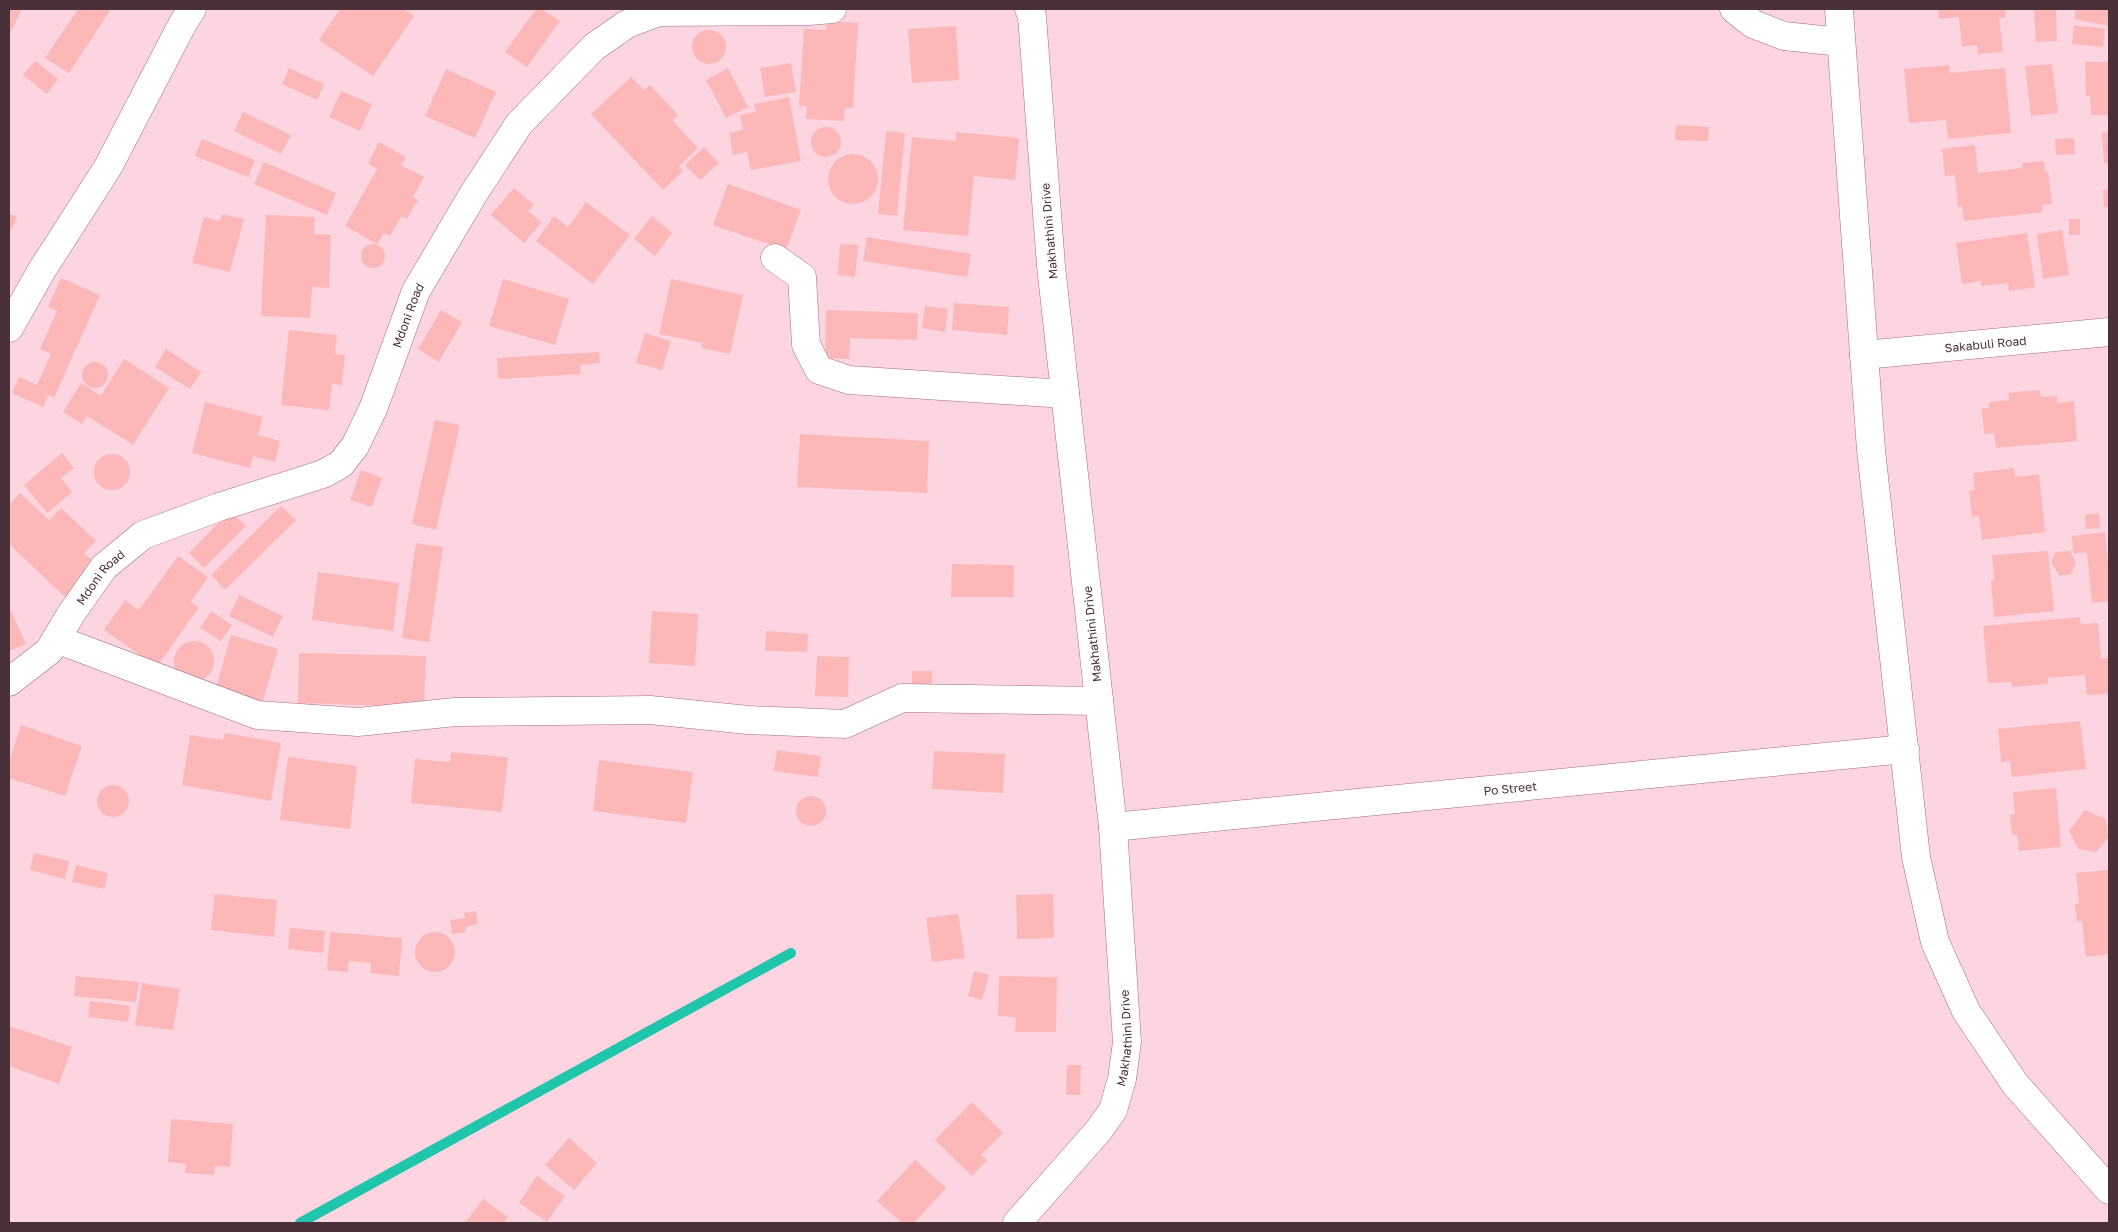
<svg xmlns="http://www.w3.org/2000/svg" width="2118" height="1232" viewBox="0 0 2118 1232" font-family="'Golos Text',sans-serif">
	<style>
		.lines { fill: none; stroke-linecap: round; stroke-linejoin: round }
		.stream { stroke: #20c6ab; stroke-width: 10 }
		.building { fill: #fcb8b9 }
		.minor-casing { stroke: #a66c80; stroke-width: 29 }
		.minor { stroke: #fff; stroke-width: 28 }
		.labels { text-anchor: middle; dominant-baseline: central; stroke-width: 5; stroke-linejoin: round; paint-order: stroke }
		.street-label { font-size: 12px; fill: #4a3139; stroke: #fff }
	</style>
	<rect width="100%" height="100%" fill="#fdd5e1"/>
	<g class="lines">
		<!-- stream -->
		<path class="stream" d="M300,1223L791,953"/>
	</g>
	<!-- building -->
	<g class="building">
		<path d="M9,9H22L9,35Z"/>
		<path d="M78,9H111L69,73L45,58Z"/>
		<path d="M340,9H404L414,16L373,76L319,40Z"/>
		<path d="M536,9H542L560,21L527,67L505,52Z"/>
		<path d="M1938,9H2005L2006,17L1999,18L2003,52L1978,54L1977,45L1962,47L1959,17L1939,19Z"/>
		<path d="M2034,9H2056L2057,41L2036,42Z"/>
		<path d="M2076,9H2109V26L2074,19Z"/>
		<path d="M827,21L858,23L853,108H845L844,121L806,119L807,106H799L804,29L826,30Z"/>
		<path d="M2074,25L2105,29L2103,47L2072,44Z"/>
		<path d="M956,26L959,80L912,83L908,29Z"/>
		<circle cx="709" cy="47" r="17"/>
		<path d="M35,61L58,79L47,94L23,75Z"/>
		<path d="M2085,62H2109V115H2091L2090,96H2086Z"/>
		<path d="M791,63L796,92L765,97L760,68Z"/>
		<path d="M2052,64L2058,113L2031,116L2025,66Z"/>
		<path d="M1949,65L1950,73L2005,68L2011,133L1948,139L1946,120L1909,123L1904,69Z"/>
		<path d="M289,68L324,84L317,100L282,84Z"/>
		<path d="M728,68L748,107L726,118L706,80Z"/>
		<path d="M446,69L496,92L475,138L425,116Z"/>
		<path d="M631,77L644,90L650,85L678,115L672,120L698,148L679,166L683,171L663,190L591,114Z"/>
		<path d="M341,91L372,104L360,131L329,117Z"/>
		<path d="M789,97L801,161L751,170L747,152L733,155L729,133L743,130L740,115L756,112L754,104Z"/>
		<path d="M243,112L291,135L281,154L234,131Z"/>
		<path d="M1676,125L1709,127L1708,141L1675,140Z"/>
		<circle cx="826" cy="142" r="15"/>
		<path d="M886,131L905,133L897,216L878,214Z"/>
		<path d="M956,132L1019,138L1015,180L974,176L968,236L903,230L912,137L956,141Z"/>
		<path d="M2109,132V163H2104L2102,133Z"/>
		<path d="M2074,138L2075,154L2056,155L2055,139Z"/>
		<path d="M202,139L255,160L248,177L195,156Z"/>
		<path d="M379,142L406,157L401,165L424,177L413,197L418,200L407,219L402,216L390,236L384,233L377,244L345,226L377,169L368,163Z"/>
		<path d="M1975,145L1978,173L2023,168L2022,163L2044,161L2045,172L2048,171L2052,204L2042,205V212L1964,221L1962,206L1958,207L1955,175L1945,176L1942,149Z"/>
		<path d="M704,147L719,163L700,180L685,165Z"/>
		<circle cx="853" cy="179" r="25"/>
		<path d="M264,162L336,193L327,215L254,184Z"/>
		<path d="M728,184L801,210L786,250L713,225Z"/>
		<path d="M514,188L534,205L528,211L542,222L524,243L491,215Z"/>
		<path d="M2109,189V207H2104L2103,190Z"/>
		<path d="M586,202L630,235L593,284L536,241L554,216L568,227Z"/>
		<path d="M9,213L17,217L9,234Z"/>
		<path d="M222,214L244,219L230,272L192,263L204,217L220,221Z"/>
		<path d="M266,215L315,217L314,234L331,235L329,288L312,287L310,318L261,316Z"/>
		<path d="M652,216L672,233L655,256L634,239Z"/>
		<rect x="2069" y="219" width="11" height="16"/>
		<path d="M2062,230L2069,275L2043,279L2037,234Z"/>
		<path d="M2027,233L2035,287L2009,291L2008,283L1981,286V281L1962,284L1956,243Z"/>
		<path d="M867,237L971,254L967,277L863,261Z"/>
		<circle cx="373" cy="256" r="12"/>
		<path d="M840,244L858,245L855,277L838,275Z"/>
		<path d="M61,278L100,295L54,398L48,395L43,407L12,393L19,377L37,385L51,354L40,349L57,311L48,307Z"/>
		<path d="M503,279L569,299L555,345L489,326Z"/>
		<path d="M671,279L743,295L730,354L701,348L703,343L659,334Z"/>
		<path d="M954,303L1009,307L1007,335L952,330Z"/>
		<path d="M925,306L948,309L945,332L922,328Z"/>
		<path d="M441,310L462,322L439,362L418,349Z"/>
		<path d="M826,310L918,313L917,340L850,338L849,359L825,358Z"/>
		<path d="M289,330L337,335L335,354L345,355L342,385L332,384L329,410L281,405Z"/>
		<path d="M645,333L671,341L662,370L636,363Z"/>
		<path d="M166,349L201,372L190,389L155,367Z"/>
		<path d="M599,352L600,363L580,365L581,374L498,379L497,358Z"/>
		<path d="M124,359L169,388L133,445L87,416L82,424L63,412L81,383L101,396Z"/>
		<circle cx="95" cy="375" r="13"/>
		<path d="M2040,390L2041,397L2057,396V403L2074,401L2077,441L1996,448L1994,433L1984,434L1982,408H1989V402L2009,400L2008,393Z"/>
		<path d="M205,402L263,417L258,435L280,441L275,462L253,456L250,468L192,453Z"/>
		<path d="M435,420L460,425L436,530L412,524Z"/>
		<path d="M800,434L929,441L927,493L797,487Z"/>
		<path d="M62,453L74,468L61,478L72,492L47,513L24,485Z"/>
		<circle cx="112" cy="472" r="18"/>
		<path d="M2014,468L2015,477L2039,474L2045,532L1982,540L1979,516L1972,517L1969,491L1975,490L1973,473Z"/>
		<path d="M361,470L382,478L372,507L350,500Z"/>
		<path d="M20,493L49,520L61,508L96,541L84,553L96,564L65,597L9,544V505Z"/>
		<path d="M281,506L296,520L225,590L211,575Z"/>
		<path d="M230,511L246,526L204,568L189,553Z"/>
		<path d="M2099,513L2100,528L2086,529L2085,515Z"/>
		<path d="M2105,532L2109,578V601L2092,603L2087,552L2073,554L2072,536Z"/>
		<path d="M416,543L443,547L429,642L402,638Z"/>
		<path d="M2048,551L2054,611L1994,617L1991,581L1994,580L1992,555Z"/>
		<path d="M2070,551L2076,563L2070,575H2059L2051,562L2056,552Z"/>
		<path d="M178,556L208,577L191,602L199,607L157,667L104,630L125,600L139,610Z"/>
		<path d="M952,564L1014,565L1013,597H951Z"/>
		<path d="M318,572L399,583L393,631L312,620Z"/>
		<path d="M239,595L283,616L273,637L229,616Z"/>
		<path d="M9,607L26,644L9,651Z"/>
		<path d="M211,611L232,625L221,641L200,628Z"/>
		<path d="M652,611L698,614L695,666L649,663Z"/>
		<path d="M2080,617L2081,624L2098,623L2101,658H2109V694L2087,695L2085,675L2047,678L2048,684L2012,687L2011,682L1988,683L1983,626Z"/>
		<path d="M766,631L808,634L807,652L765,651Z"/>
		<path d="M231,635L278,649L262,704L215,691Z"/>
		<circle cx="194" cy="661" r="20"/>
		<path d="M299,653L426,656L424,707L298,703Z"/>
		<path d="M817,656L849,657L848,697L815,696Z"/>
		<rect x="912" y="671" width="20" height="17"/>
		<path d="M2080,721L2086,769L2012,777L2010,761L2001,762L1998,729Z"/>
		<path d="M21,725L82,746L65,796L9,778V762Z"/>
		<path d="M225,733L281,743L271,801L182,785L190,735L223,740Z"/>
		<path d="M777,750L821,756L818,777L774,771Z"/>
		<path d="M934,751L1005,754L1003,793L932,789Z"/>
		<path d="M451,752L508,757L502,812L411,803L415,759L450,762Z"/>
		<path d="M288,757L357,766L350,829L280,820Z"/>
		<path d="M599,760L693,772L686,823L593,811Z"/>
		<circle cx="113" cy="801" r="16"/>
		<path d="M2056,788L2061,847L2019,851L2017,835H2012L2010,815L2015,814L2013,792Z"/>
		<circle cx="811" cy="811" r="15"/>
		<path d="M2085,810L2106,819L2108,838L2096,852L2078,849L2069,831Z"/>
		<path d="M34,853L69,861L65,879L30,870Z"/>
		<path d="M76,865L108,873L104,889L72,882Z"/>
		<path d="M2109,870V954L2086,957L2082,921L2077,922L2075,904L2079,903L2076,873Z"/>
		<path d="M215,894L277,900L274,937L211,930Z"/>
		<path d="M1053,894L1054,938L1017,939L1016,895Z"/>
		<path d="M476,911L478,924L465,927L466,932L452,934L450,920L465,918L464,913Z"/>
		<path d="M958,914L965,958L932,962L926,918Z"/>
		<path d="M290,928L325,931L323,953L288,949Z"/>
		<circle cx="435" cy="952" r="20"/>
		<path d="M330,932L402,938L399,976L370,973L371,963L349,961L348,972L327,970Z"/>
		<path d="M974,971L989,975L982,1000L968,996Z"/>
		<path d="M76,976L139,982L136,1002L74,996Z"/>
		<path d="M999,976L1057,977L1056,1032H1015L1016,1017L998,1016Z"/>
		<path d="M142,983L180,989L173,1030L135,1025Z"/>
		<path d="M90,1001L130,1006L128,1022L88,1017Z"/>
		<path d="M9,1026L72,1047L59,1084L9,1066Z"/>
		<path d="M1067,1065H1081L1080,1095H1066Z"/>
		<path d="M972,1102L1003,1133L981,1155L987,1160L972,1176L935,1140Z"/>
		<path d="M171,1119L233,1124L230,1167L215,1166L214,1175L185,1173L186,1164L168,1162Z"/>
		<path d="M569,1138L597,1163L574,1190L545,1165Z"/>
		<path d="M915,1160L946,1188L914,1223H902L877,1201Z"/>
		<path d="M537,1176L565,1196L547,1222L519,1203Z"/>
		<path d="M483,1199L508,1217L504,1223H465Z"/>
	</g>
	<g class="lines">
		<!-- minor casing -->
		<g class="minor-casing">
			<g id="minor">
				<path d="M1734,9L1753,24L1784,36L1841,42"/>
				<path d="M1839,9L1871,450L1916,857L1935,942L1966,1011L2015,1084L2109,1190"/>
				<path d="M775,258L802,277L806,345L819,370L849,380L1065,394"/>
				<path d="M9,328L42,270L108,167L183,23L192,9"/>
				<path id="s1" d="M1864,355L2109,332"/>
				<path d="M56,639L257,715L358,722L455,712L650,710L748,720L845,724L902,698L1099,701"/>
				<path id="s2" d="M9,682L49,651L71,614L104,567L143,535L219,507L323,474L341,464L355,446L373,409L416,291L474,193L519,124L594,47L627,24L659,12L809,11L832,9"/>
				<path id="s3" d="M1113,827L1905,749"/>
				<path id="s4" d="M1017,1223L1099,1130L1113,1110L1122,1079L1127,1042L1113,827L1051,266L1032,16L1029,9"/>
			</g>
		</g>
		<!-- minor -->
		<use href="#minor" class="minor"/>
	</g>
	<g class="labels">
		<!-- street labels -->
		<g class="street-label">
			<text transform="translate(1049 231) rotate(-95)">Makhathini Drive</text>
			<text stroke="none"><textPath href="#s2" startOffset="576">Mdoni Road</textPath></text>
			<text stroke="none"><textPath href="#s1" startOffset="122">Sakabuli Road</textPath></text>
			<text stroke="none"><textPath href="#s2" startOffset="141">Mdoni Road</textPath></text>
			<text transform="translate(1092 634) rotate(-96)">Makhathini Drive</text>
			<text stroke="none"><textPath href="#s3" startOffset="399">Po Street</textPath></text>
			<text stroke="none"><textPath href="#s4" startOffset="222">Makhathini Drive</textPath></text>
		</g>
	</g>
	<!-- border -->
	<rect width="2118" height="1232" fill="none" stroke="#4a3139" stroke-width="20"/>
</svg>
